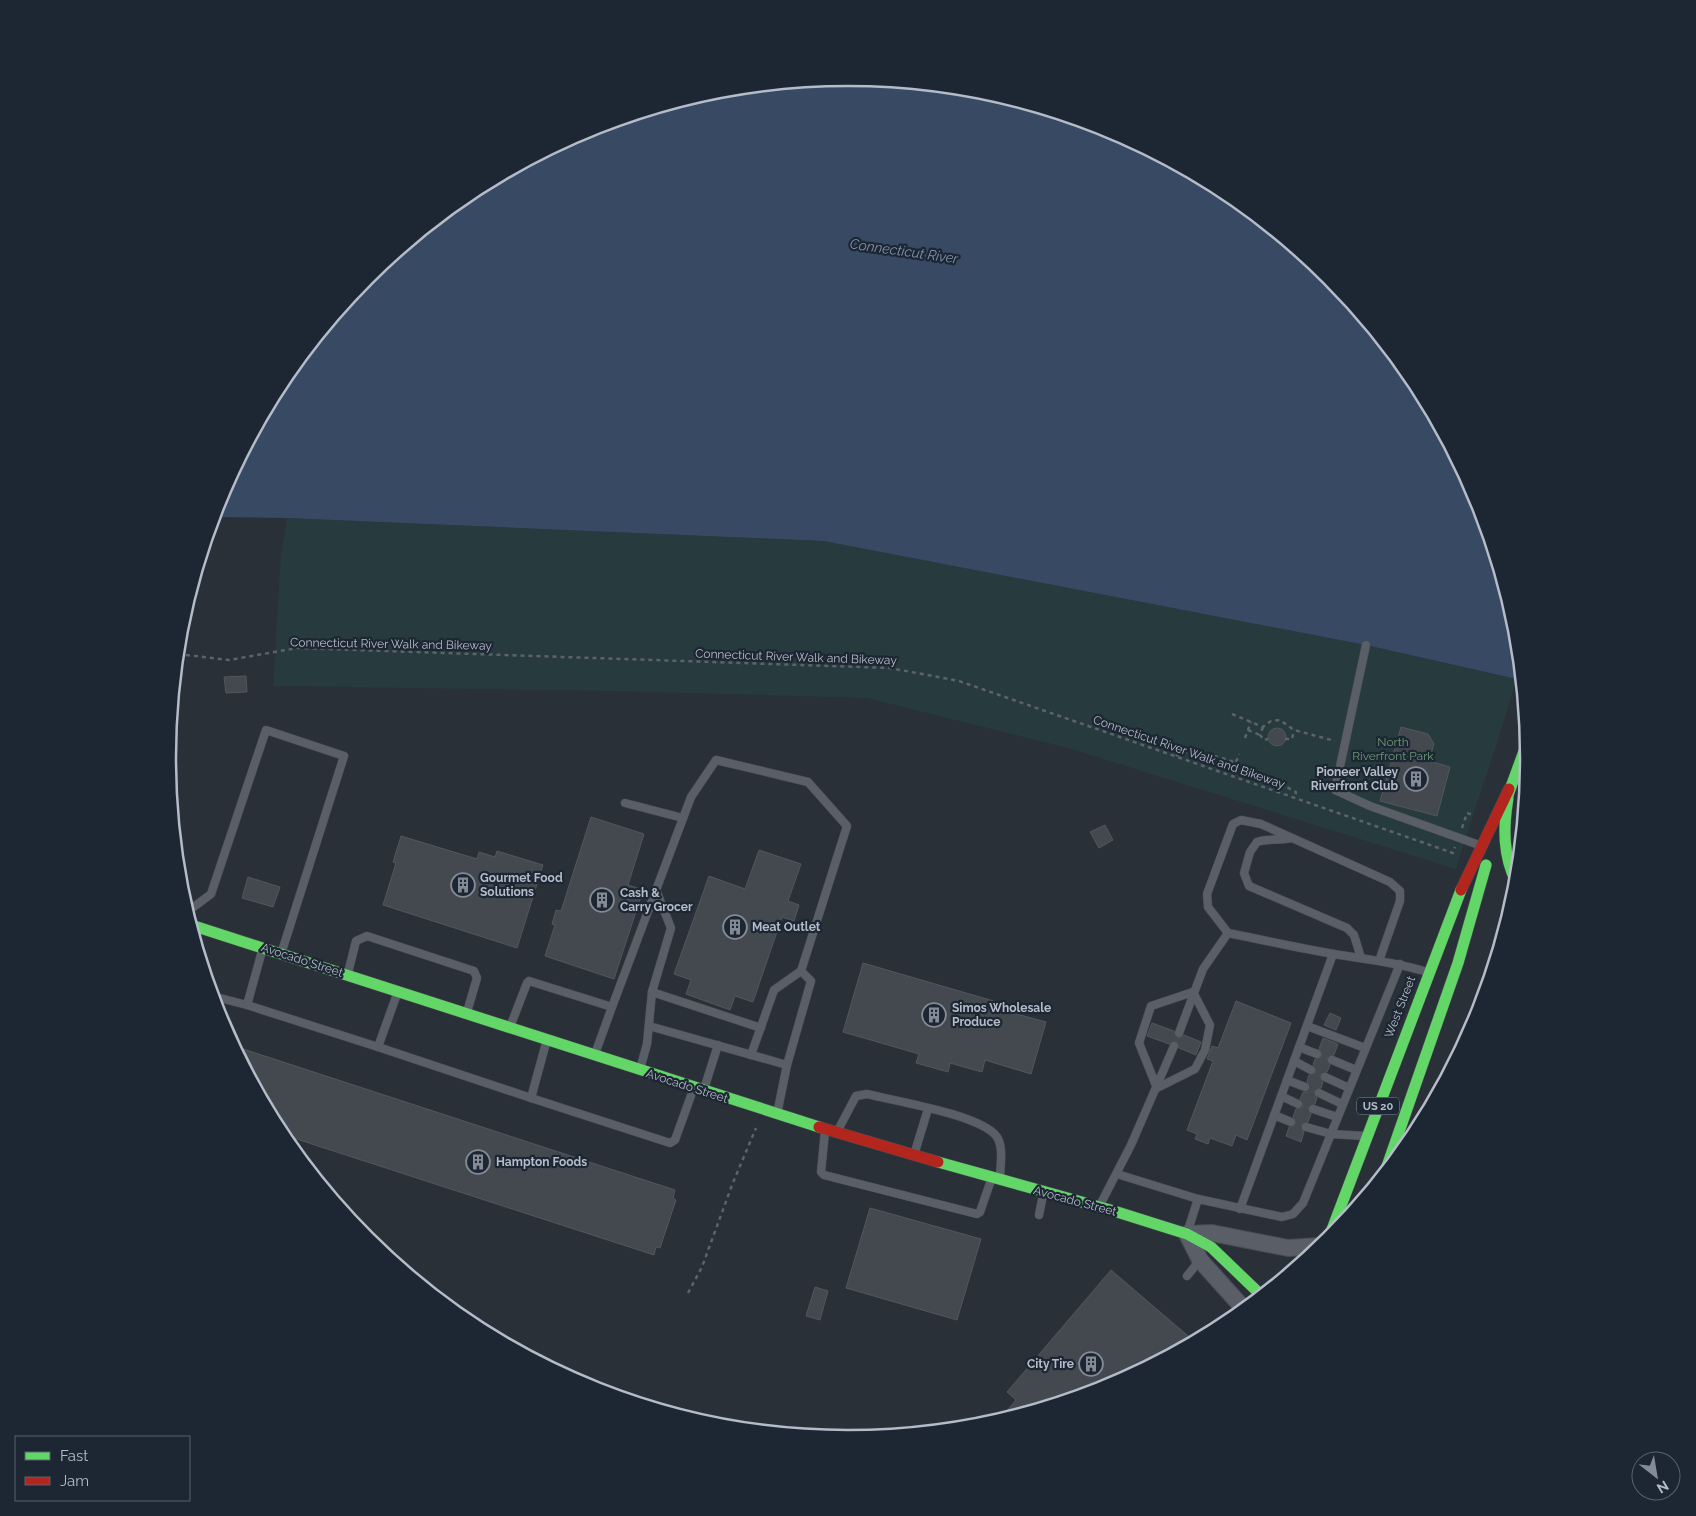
<svg xmlns="http://www.w3.org/2000/svg" width="1696" height="1516" viewBox="0 0 1696 1516" font-family="Raleway,sans-serif">
	<style>
		.green { fill: #273a3e }
		.water { fill: #384963 }
		.building { fill: #444950; stroke: #52575f }
		.lines { fill: none; stroke-linecap: round; stroke-linejoin: round }
		.lane-casing { stroke: #484c53; stroke-width: 9 }
		.street-casing { stroke: #484c53; stroke-width: 18 }
		.fast-casing { stroke: #484c53; stroke-width: 12 }
		.jam-casing { stroke: #484c53; stroke-width: 12 }
		.path { stroke: #5d636a; stroke-width: 2.5; stroke-dasharray: 4 4; stroke-linecap: butt }
		.lane { stroke: #5a5e66; stroke-width: 8 }
		.street { stroke: #5a5e66; stroke-width: 16 }
		.fast { stroke: #63d668; stroke-width: 11 }
		.jam { stroke: #b3261e; stroke-width: 11 }
		.labels { text-anchor: middle; dominant-baseline: central; stroke-width: 4.5; stroke-linejoin: round; paint-order: stroke }
		.shield { fill: #1d2633; stroke: #878f9c; stroke-width: 1 }
		.shield-label { font-size: 11px; font-weight: bold; fill: #b4bcc9 }
		.street-label { font-size: 12px; fill: #b4bcc9; stroke: #1d2633 }
		.park-label { font-size: 12px; fill: #6b9a76; stroke: #1d2633 }
		.poi-label { font-size: 12px; font-weight: bold; fill: #b4bcc9; stroke: #1d2633; text-anchor: start }
		.water-label { font-size: 14px; font-style: italic; fill: #7c92b1; stroke: #1d2633 }
		.rim { fill: none; stroke: #b4bcc9; stroke-width: 2.5 }
	</style>
	<rect width="100%" height="100%" fill="#2a3038"/>
	<!-- green -->
	<path class="green" d="M287,518L824,541L1176,607L1366,645L1516,679C1499,743 1475,805 1456,869L1068,748L867,698L614,691L273,686L281,556Z"/>
	<!-- water -->
	<path class="water" d="M848,78L981,91L1109,129L1226,192L1329,277L1414,380L1477,498L1515,626L1521,680L1366,645L824,541L287,518L214,517L219,497L282,380L367,277L470,192L588,129L716,91Z"/>
	<!-- building -->
	<g class="building">
		<path d="M246,676L247,692L226,693L224,677Z"/>
		<path d="M1401,727L1428,734L1434,744L1429,761L1450,767L1437,816L1380,801Z"/>
		<circle cx="1277" cy="737" r="9"/>
		<path d="M591,817L644,834L628,885L643,890L614,979L545,956L555,925L552,924L556,910L561,911Z"/>
		<path d="M1105,825L1113,840L1099,848L1090,832Z"/>
		<path d="M401,836L477,859L479,852L495,857L497,851L543,865L517,948L383,905L396,863L393,862Z"/>
		<path d="M759,850L801,864L788,901L799,905L794,921L782,917L753,1002L735,996L730,1010L686,994L691,980L674,974L709,876L745,889Z"/>
		<path d="M248,877L280,887L273,907L242,898Z"/>
		<path d="M863,963L997,1002L995,1008L1046,1022L1031,1074L985,1060L982,1072L950,1063L948,1072L916,1063L919,1054L843,1032Z"/>
		<path d="M1236,1001L1291,1023L1247,1140L1236,1135L1232,1146L1210,1138L1208,1144L1195,1139L1197,1134L1187,1130L1213,1061L1207,1059L1212,1046L1218,1048Z"/>
		<path d="M1330,1013L1341,1018L1336,1030L1324,1025Z"/>
		<path d="M1152,1023L1174,1031L1177,1038L1184,1035L1201,1042L1196,1055L1179,1048L1176,1041L1169,1044L1147,1036Z"/>
		<path d="M1323,1038L1338,1044L1334,1055L1327,1058L1330,1065L1327,1072L1320,1075L1323,1082L1321,1088L1314,1091L1317,1098L1315,1104L1308,1107L1311,1114L1308,1122L1301,1125L1304,1132L1301,1142L1286,1136L1289,1127L1296,1124L1293,1117L1296,1109L1303,1106L1300,1099L1303,1092H1308L1310,1089L1307,1082L1309,1075L1316,1072L1313,1065L1315,1059L1322,1056L1319,1049Z"/>
		<path d="M234,1046L675,1190L673,1198L676,1200L660,1248L656,1247L654,1255L281,1134Z"/>
		<path d="M870,1208L981,1239L957,1320L846,1288Z"/>
		<path d="M1111,1270L1194,1341L1108,1387L999,1420L1016,1400L1007,1392Z"/>
		<path d="M815,1287L828,1291L820,1320L806,1316Z"/>
	</g>
	<g class="lines">
		<!-- lane casing -->
		<g class="lane-casing">
			<g id="lane">
				<path d="M1366,645L1335,790L1370,806L1479,845"/>
				<path d="M625,803L683,818"/>
				<path d="M1291,838C1279,841 1269,838 1257,842L1250,852L1244,873L1249,886L1347,928L1354,935L1361,958"/>
				<path d="M187,912L211,894L266,730L344,756L282,951"/>
				<path d="M1379,961L1400,901V891L1390,882L1261,824L1241,820L1233,824L1207,894L1208,907L1228,933C1263,940 1298,948 1334,954C1364,959 1394,962 1424,971"/>
				<path d="M348,973L356,941L367,936L474,971L477,978L467,1012"/>
				<path d="M652,992L761,1028"/>
				<path d="M397,994L378,1047L531,1098"/>
				<path d="M212,996L247,1005L262,951"/>
				<path d="M247,1005L378,1047"/>
				<path d="M612,1007L656,890"/>
				<path d="M649,1026L787,1065L811,981L801,971"/>
				<path d="M1307,1026L1365,1048"/>
				<path d="M510,1027L527,983L529,981L612,1007L595,1054"/>
				<path d="M1179,1033L1203,969L1228,933"/>
				<path d="M546,1043L531,1098L670,1143L675,1140L693,1090"/>
				<path d="M1299,1047L1317,1054"/>
				<path d="M1332,1060L1356,1070"/>
				<path d="M1294,1061L1311,1070"/>
				<path d="M640,1069L647,1044L652,992L671,928L656,890L691,797L716,760L808,782L847,826L801,971L774,990L751,1055"/>
				<path d="M1325,1077L1349,1088"/>
				<path d="M1287,1080L1305,1087"/>
				<path d="M1157,1088L1139,1043L1151,1006L1193,992"/>
				<path d="M1157,1088L1195,1069L1205,1050L1210,1025L1193,992"/>
				<path d="M704,1089L718,1045"/>
				<path d="M1319,1093L1342,1104"/>
				<path d="M1281,1096L1298,1104"/>
				<path d="M1313,1109L1337,1117"/>
				<path d="M777,1114L787,1065"/>
				<path d="M1274,1115L1291,1122"/>
				<path d="M1306,1127L1331,1134L1400,964"/>
				<path d="M825,1131L821,1172L824,1175L977,1214L980,1212L991,1180"/>
				<path d="M837,1132L856,1096L867,1094C895,1101 982,1115 997,1137C1004,1148 1000,1166 1000,1179"/>
				<path d="M914,1155L928,1109"/>
				<path d="M1117,1174L1198,1199L1282,1217L1293,1214L1303,1203L1331,1134L1365,1136"/>
				<path d="M1100,1205L1131,1145L1174,1046"/>
				<path d="M1240,1209L1333,954"/>
				<path d="M1039,1215L1043,1195"/>
				<path d="M1187,1233L1198,1199"/>
				<path d="M1187,1276L1200,1260"/>
			</g>
		</g>
		<!-- street casing -->
		<g class="street-casing">
			<path id="street" d="M1244,1309L1200,1260L1187,1234L1212,1233L1288,1248L1321,1246"/>
		</g>
		<!-- fast casing -->
		<g class="fast-casing">
			<g id="fast">
				<path d="M1508,798C1503,828 1503,855 1516,882"/>
				<path d="M1504,806L1527,743"/>
				<path d="M191,925L819,1127"/>
				<path d="M938,1162L1114,1211L1187,1234L1211,1247L1261,1295"/>
				<path d="M1386,1169L1458,963L1486,865"/>
				<path d="M1328,1240L1461,890"/>
			</g>
		</g>
		<!-- jam casing -->
		<g class="jam-casing">
			<g id="jam">
				<path d="M1461,890L1509,789"/>
				<path d="M819,1127L938,1162"/>
			</g>
		</g>
		<!-- path -->
		<g class="path">
			<path d="M178,654L229,660L297,648L890,668L959,681L1453,853L1455,847"/>
			<path d="M1232,714L1263,727L1271,721L1280,720L1294,730L1335,741"/>
			<path d="M1263,727L1260,735L1264,740L1268,739"/>
			<path d="M1248,730L1260,735"/>
			<path d="M1245,738L1251,722"/>
			<path d="M1285,739H1292L1294,730"/>
			<path d="M1176,756L1180,752C1222,751 1260,773 1296,792L1295,798"/>
			<path d="M1236,762L1239,754"/>
			<path d="M1462,828L1467,813L1473,815"/>
			<path d="M688,1293L702,1267L732,1185L756,1128"/>
		</g>
		<!-- lane -->
		<use href="#lane" class="lane"/>
		<!-- street -->
		<use href="#street" class="street"/>
		<!-- fast -->
		<use href="#fast" class="fast"/>
		<!-- jam -->
		<use href="#jam" class="jam"/>
	</g>
	<!-- icons -->
	<defs>
		<g id="building-ring" transform="scale(1.25)"><circle r="9.5" fill="#1d2633" stroke="#848b96" stroke-width="1.5"/><path d="M-4-6H4V6H1V3H-1V6H-4ZM-2.5-4.3h1.7v1.8h-1.7ZM.8-4.3h1.7v1.8H.8ZM-2.5-1h1.7V.8h-1.7ZM.8-1h1.7V.8H.8Z" fill="#848b96"/></g>
	</defs>
	<g fill-rule="evenodd">
		<use href="#building-ring" x="1416" y="779"/>
		<use href="#building-ring" x="463" y="885"/>
		<use href="#building-ring" x="602" y="900"/>
		<use href="#building-ring" x="735" y="927"/>
		<use href="#building-ring" x="934" y="1015"/>
		<use href="#building-ring" x="478" y="1162"/>
		<use href="#building-ring" x="1091" y="1364"/>
	</g>
	<g class="labels">
		<!-- shield labels -->
		<rect class="shield" x="1357" y="1097.5" width="42" height="17" rx="4"/>
		<g class="shield-label">
			<text x="1378" y="1106">US 20</text>
		</g>
		<!-- street labels -->
		<g class="street-label">
			<text transform="translate(391 644) rotate(1)">Connecticut River Walk and Bikeway</text>
			<text transform="translate(796 657) rotate(2)">Connecticut River Walk and Bikeway</text>
			<text transform="translate(1189 752) rotate(19)">Connecticut River Walk and Bikeway</text>
			<text transform="translate(302 960) rotate(18)">Avocado Street</text>
			<text transform="translate(1400 1007) rotate(-69)">West Street</text>
			<text transform="translate(687 1086) rotate(18)">Avocado Street</text>
			<text transform="translate(1075 1201) rotate(15)">Avocado Street</text>
		</g>
		<!-- park labels -->
		<g class="park-label">
			<text x="1393" y="742">North<tspan x="1393" dy="14">Riverfront Park</tspan></text>
		</g>
		<!-- poi labels -->
		<g class="poi-label">
			<text x="1398" y="772" text-anchor="end">Pioneer Valley<tspan x="1398" dy="14">Riverfront Club</tspan></text>
			<text x="480" y="878">Gourmet Food<tspan x="480" dy="14">Solutions</tspan></text>
			<text x="620" y="893">Cash &amp;<tspan x="620" dy="14">Carry Grocer</tspan></text>
			<text x="752" y="927">Meat Outlet</text>
			<text x="952" y="1008">Simos Wholesale<tspan x="952" dy="14">Produce</tspan></text>
			<text x="496" y="1162">Hampton Foods</text>
			<text x="1074" y="1364" text-anchor="end">City Tire</text>
		</g>
		<!-- water labels -->
		<g class="water-label">
			<text transform="translate(904 251) rotate(8)">Connecticut River</text>
		</g>
	</g>
	<!-- crop -->
	<path d="M0 0H1696V1516H0ZM176 758a672 672 0 1 1 1344 0a672 672 0 1 1-1344 0Z" fill="#1d2633" fill-rule="evenodd"/>
	<path class="rim" d="M176 758a672 672 0 1 1 1344 0a672 672 0 1 1-1344 0Z"/>
	<!-- legend -->
	<rect x="15" y="1436" width="175" height="65" fill="#1d2633" stroke="#59626f"/>
	<rect x="25" y="1452" width="25" height="8" fill="#63d668" stroke="#59626f"/>
	<text x="60" y="1461" font-size="15" fill="#b4bcc9">Fast</text>
	<rect x="25" y="1477" width="25" height="8" fill="#b3261e" stroke="#59626f"/>
	<text x="60" y="1486" font-size="15" fill="#b4bcc9">Jam</text>
	<!-- north arrow -->
	<g transform="translate(1656 1476) rotate(149)"><circle r="24" fill="#1d2633" stroke="#59626f"/>
	<path d="M0-4L9 19L0 12L-9 19Z" fill="#848b96"/>
	<text y="-8" font-size="14" font-weight="bold" text-anchor="middle" fill="#b4bcc9">N</text>
	</g>
</svg>
